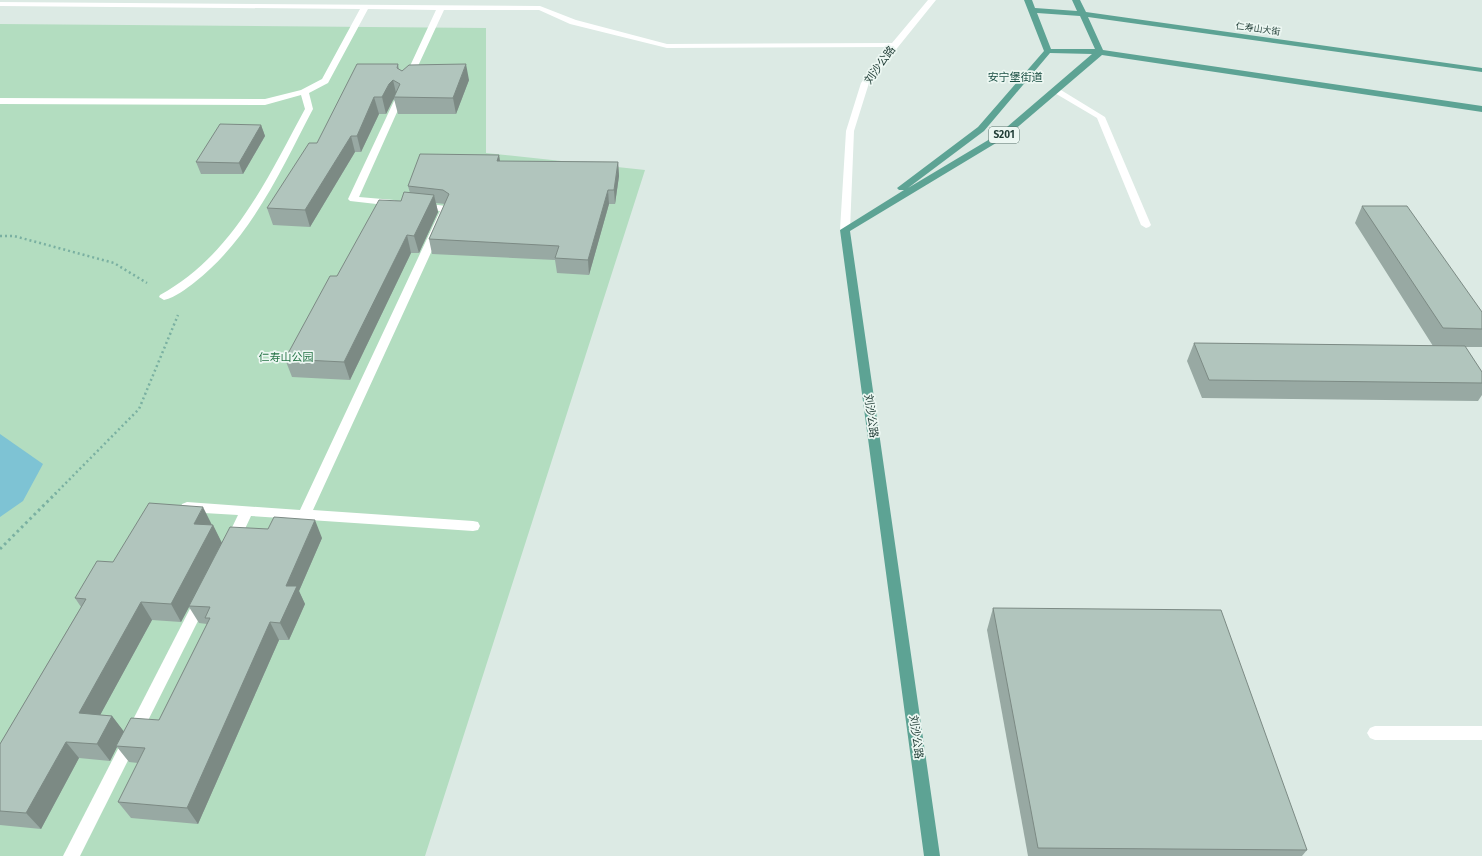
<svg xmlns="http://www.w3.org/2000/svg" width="1482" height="856" viewBox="0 0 1482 856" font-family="'Fira Sans','Noto Sans SC',sans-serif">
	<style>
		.green { fill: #b3ddc0 }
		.water { fill: #7ec3d4 }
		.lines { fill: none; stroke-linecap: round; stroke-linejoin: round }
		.path-far1 { stroke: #7ab0a1; stroke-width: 2.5; stroke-dasharray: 2 3; stroke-linecap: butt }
		.path { stroke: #7ab0a1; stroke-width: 3; stroke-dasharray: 2.5 3.5; stroke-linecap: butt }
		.minor { fill: #fff; fill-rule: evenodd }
		.major { fill: #5da394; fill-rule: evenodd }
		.wall { fill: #98a9a3; fill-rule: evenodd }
		.shaded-wall { fill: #7c8a84 }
		.building { fill: #b1c5bd; stroke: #7c8a84 }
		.labels { text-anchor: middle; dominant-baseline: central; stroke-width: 3.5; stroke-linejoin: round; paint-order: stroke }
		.far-street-label { font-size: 9px; fill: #1d3a33; stroke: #ecf7f2 }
		.shield { fill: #ecf7f2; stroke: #5b736c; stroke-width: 1 }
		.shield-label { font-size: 10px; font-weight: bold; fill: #1d3a33 }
		.street-label { font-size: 11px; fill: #1d3a33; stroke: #ecf7f2 }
		.far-quarter-label { font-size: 11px; fill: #184d42; stroke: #ecf7f2 }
		.park-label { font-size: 11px; fill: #257346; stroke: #ecf7f2 }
	</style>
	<rect width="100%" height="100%" fill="#dceae4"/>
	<!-- green -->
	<path class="green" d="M0,24L486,28V153L645,170L425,856H0Z"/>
	<!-- water -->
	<path class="water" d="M0,434L43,464L23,501L0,517Z"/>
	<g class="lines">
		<!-- path-far1 -->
		<g class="path-far1">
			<path d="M0,236H14L114,263L147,283"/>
			<path d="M55,494L139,409L178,315"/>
		</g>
		<!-- path -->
		<path class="path" d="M0,549L56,493"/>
		<!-- minor -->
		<g class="minor">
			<path d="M928,0H936L869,83L854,131L850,230L845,233L840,230L846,131L861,83L888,47L667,48L570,24L539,10H444L412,79L408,81L404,79L436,10L368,9L328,83L309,93L313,109C281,170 251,238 195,282C186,289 176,297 164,300L159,297L160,295C233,255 267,179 305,109L301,95L265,105L0,104V98L265,99L301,90L322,79L360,9L0,6V2L540,6L576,20L667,44L892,43Z"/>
			<path d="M1056,87L1105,117L1151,225L1149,227L1146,228L1141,225L1097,118L1053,92L1052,90Z"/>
			<path d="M398,98L402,101L359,197L394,200L399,203L394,206L350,201L348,199L394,101Z"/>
			<path d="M422,203L446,206L451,209L313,510L473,521L478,522L480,526L478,530L473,531L251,516L237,546L232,547L227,546L225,542L238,515L187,512L182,510L181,507L182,504L187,502L300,510L440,211L419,208L417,206Z"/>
			<path d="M201,595L206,597L208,601L80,856H63L196,597Z"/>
			<path d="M1375,726H1482V740H1375L1370,738L1367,733L1370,728Z"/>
		</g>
		<!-- major -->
		<path class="major" d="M1024,0H1032L1035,8L1077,11L1072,0H1080L1086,12L1482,68V72L1088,17L1103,50L1482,106V112L1102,55L1006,137L850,231L940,856H924L840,230L904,190H899L897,188L978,127L1044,51ZM1037,13L1080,16L1095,49H1051ZM1050,53L1092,54L1000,133L908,188L984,131Z"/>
	</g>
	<!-- wall -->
	<g class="wall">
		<path d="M398,64L399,69L402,71L469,80L456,114H398L394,99L393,100L386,114H379L361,152H355L310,227L273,225L267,208Z"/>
		<path d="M261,125L265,136L243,174H201L196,162Z"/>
		<path d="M499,155L500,161L618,162L619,176L615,204H609L589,275L557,273L555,260L432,254L429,239L445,204L436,203L438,212L419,253H411L350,380L292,377L285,359L337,276L401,201L410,193L408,186Z"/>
		<path d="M1362,206L1482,312V347H1465L1482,372V395L1478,401L1202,398L1187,361L1194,343L1433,346L1355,223Z"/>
		<path d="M212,525H213L221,542L322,538L299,591L305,604L289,640H279L198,824L131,818L118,802L138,763L129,762L117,747L110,761L79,758L41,829L0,825V744L81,607L75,598L113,562ZM189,607L199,623L207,624L159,720L124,732L112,716L100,715L152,620L181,622Z"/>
		<path d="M993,608L1307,850L1302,856H1028L987,630Z"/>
	</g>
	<!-- shaded-wall -->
	<g class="shaded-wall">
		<path d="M466,64L469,80L456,114L453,98Z"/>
		<path d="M393,80L397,97H394V99L393,100L386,114L382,97L389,84Z"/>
		<path d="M374,97L379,114L361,152L357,136Z"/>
		<path d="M261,125L265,136L243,174L239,163Z"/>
		<path d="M351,136L355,152L310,227L305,210Z"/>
		<path d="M499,155L501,169L497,161Z"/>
		<path d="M618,162L619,176L615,204L614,190Z"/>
		<path d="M608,190L609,204L589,275L588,260Z"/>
		<path d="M434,195L438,212L419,253L414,236Z"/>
		<path d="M407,235L411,253L350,380L344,362Z"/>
		<path d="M203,507L212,525L203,542L194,524Z"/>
		<path d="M315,520L322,538L299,591L305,604L289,640L280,623L286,586Z"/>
		<path d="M213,525L222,543L189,606V607L181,622L171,604Z"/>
		<path d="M141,602L152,620L92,730L79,713Z"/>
		<path d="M270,622L279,640L198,824L187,808Z"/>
		<path d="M112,716L125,733L116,746L117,747L110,761L97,744Z"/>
		<path d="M66,742L79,758L41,829L26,813Z"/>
	</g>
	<!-- building -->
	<g class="building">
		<path d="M357,64H398L397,68L402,71L409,65L466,64L453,98L394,97L400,84L393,80L389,84L382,97H374L357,136H351L305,210L267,208L309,143H317Z"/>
		<path d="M220,124L261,125L239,163L196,162Z"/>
		<path d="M420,154L499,155L497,161L618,162L614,190H608L588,260L555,258L559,246L429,239L449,194L443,190L408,186Z"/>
		<path d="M404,192L434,195L414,236L407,235L344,362L285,359L330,276H337L379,200L401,201Z"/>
		<path d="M1362,206H1407L1482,312V329L1443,328Z"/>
		<path d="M1194,343L1465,346L1482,372V383L1209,380Z"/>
		<path d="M149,503L203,507L194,524L213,525L171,604L141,602L79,713L112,716L97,744L66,742L26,813L0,811V744L86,599L75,598L97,561L113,562Z"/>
		<path d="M274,517L315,520L286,586H297L280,623L270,622L187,808L118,802L145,748L116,746L131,718L159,720L210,618H205L210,607L189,606L230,527L268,529Z"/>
		<path d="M993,608L1221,610L1307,850L1038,848Z"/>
	</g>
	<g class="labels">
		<!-- far-street labels -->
		<g class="far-street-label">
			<text transform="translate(1258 29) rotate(8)">仁寿山大街</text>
		</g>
		<!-- shield labels -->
		<rect class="shield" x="989" y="127" width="30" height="16" rx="3"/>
		<g class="shield-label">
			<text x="1004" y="135">S201</text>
		</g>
		<!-- street labels -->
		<g class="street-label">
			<text transform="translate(880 65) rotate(-54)">刘沙公路</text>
			<text transform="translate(871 416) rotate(82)">刘沙公路</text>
			<text transform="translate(916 737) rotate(82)">刘沙公路</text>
		</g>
		<!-- far-quarter labels -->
		<g class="far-quarter-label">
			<text x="1015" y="77">安宁堡街道</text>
		</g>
		<!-- park labels -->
		<g class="park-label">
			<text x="286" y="357">仁寿山公园</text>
		</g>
	</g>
</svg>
